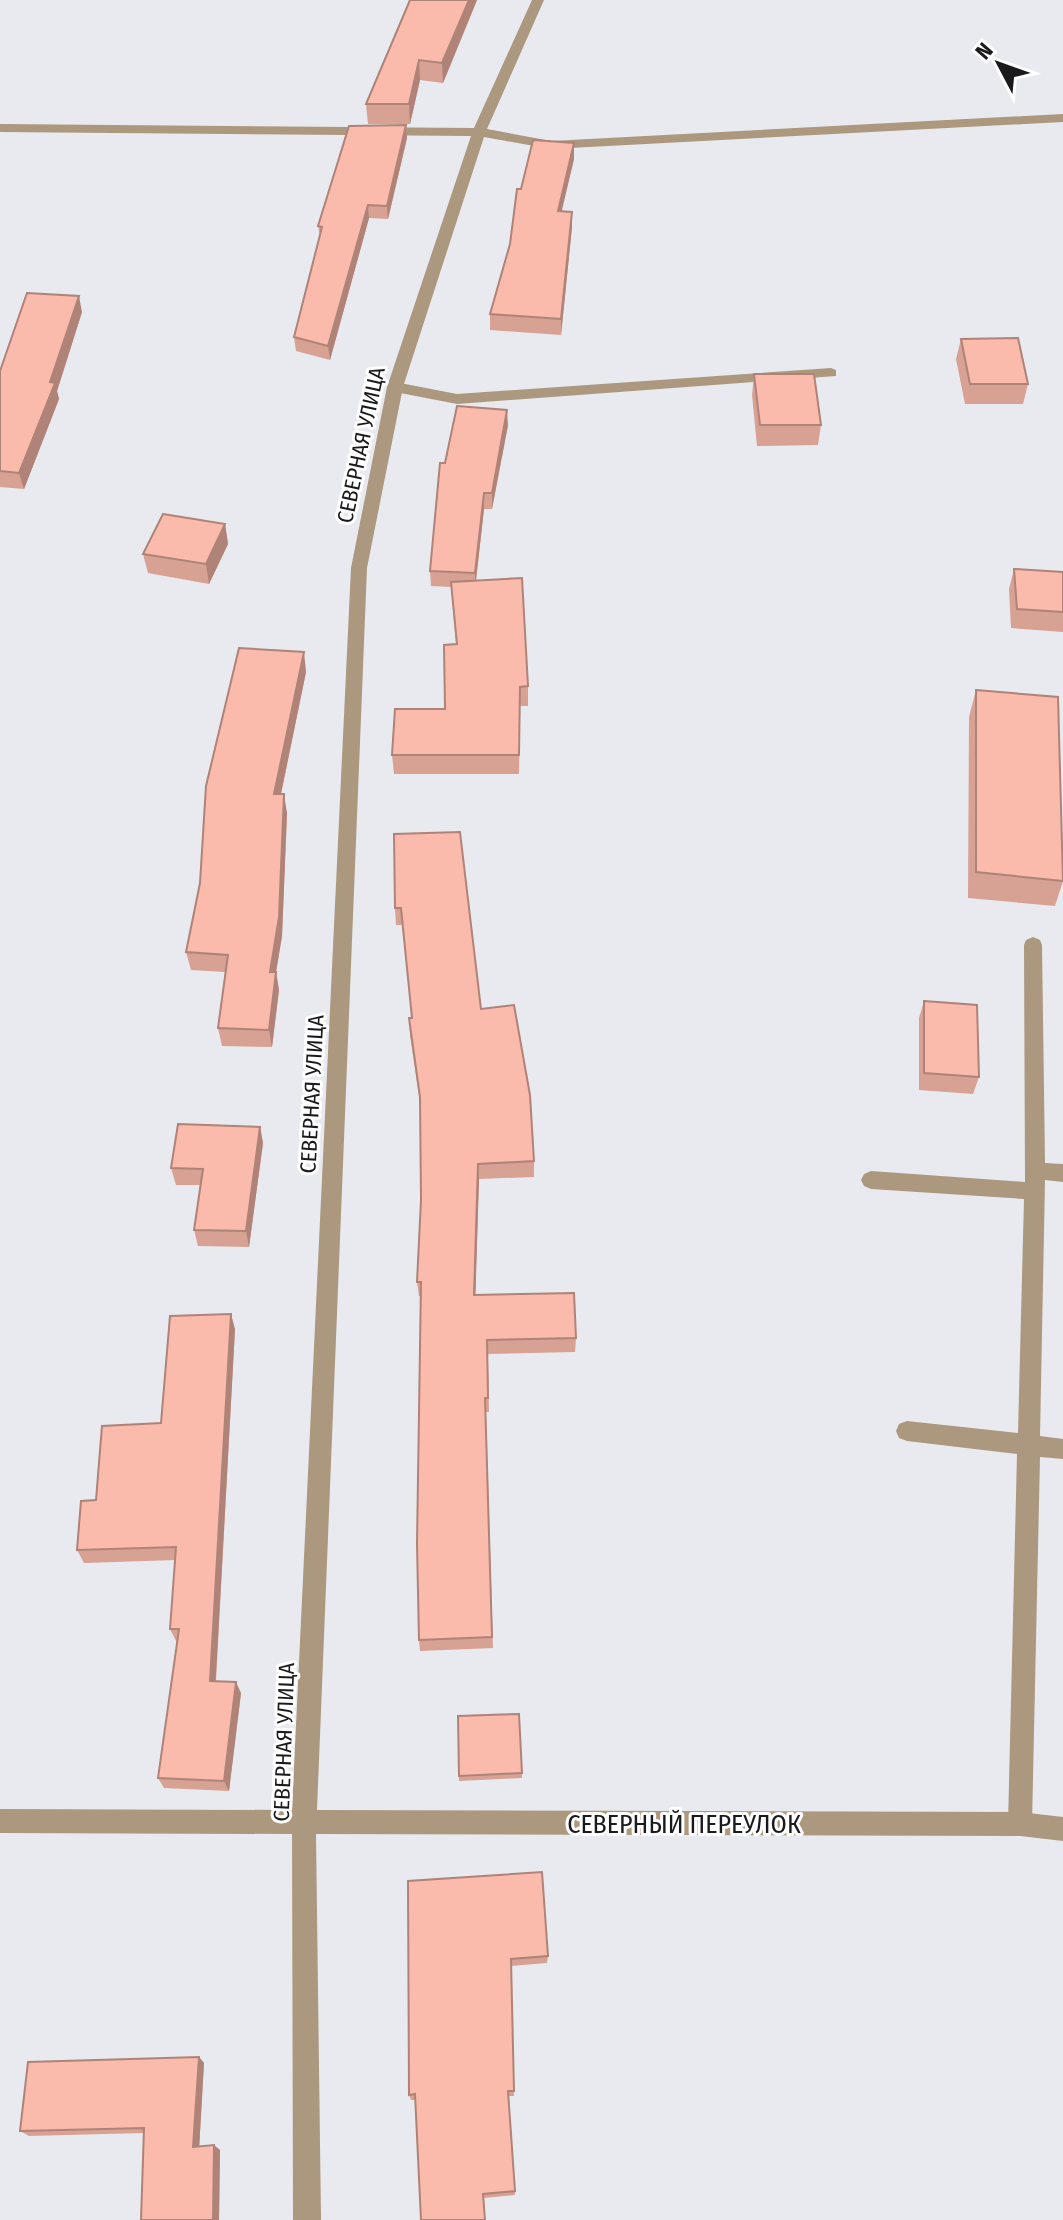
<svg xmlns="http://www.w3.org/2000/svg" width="1063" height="2220" viewBox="0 0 1063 2220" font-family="'Fira Sans Condensed',sans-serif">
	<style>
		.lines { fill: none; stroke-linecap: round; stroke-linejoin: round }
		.lane { fill: #ac977f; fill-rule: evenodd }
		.street { fill: #ac977f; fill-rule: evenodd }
		.wall { fill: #d7a194 }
		.shaded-wall { fill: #af8378 }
		.building { fill: #fabbac; stroke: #af8378; stroke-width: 2 }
		.labels { text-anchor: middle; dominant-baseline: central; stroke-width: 6; stroke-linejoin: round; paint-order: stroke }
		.street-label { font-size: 22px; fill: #1a1a1c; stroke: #fff }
		.near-street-label { font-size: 26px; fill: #1a1a1c; stroke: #fff }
	</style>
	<rect width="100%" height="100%" fill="#e9eaef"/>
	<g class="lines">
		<!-- lane -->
		<g class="lane">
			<path d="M831,368L836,370V376L457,404L395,392L387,387L395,382L457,394Z"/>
			<path d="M1033,937L1040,940L1042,945L1045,1163L1063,1164V1182L1045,1180L1040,1436L1063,1439V1459L1040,1457L1032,1824L1029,1833L1020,1836L1011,1833L1008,1824L1017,1454L907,1441L899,1438L896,1431L899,1424L907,1421L1018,1433L1024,1199L871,1189L864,1186L861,1180L864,1174L871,1171L1025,1182L1024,945L1026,940Z"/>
		</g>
		<!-- street -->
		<path class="street" d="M532,0H544L487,129L551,141L1063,114V122L551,149L484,137L403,387L367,568L317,1810L1020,1812L1063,1817V1841L1020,1836L316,1834L321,2220H293L292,1834L0,1833V1809L292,1810L351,568L387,387L471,136L0,132V124L474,128Z"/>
	</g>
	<!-- wall -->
	<g class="wall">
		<path d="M410,0H477L443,83L420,80L410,124H368L366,104Z"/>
		<path d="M406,125L407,138L388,219L369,218L330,360L296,351L294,337L320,237L318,226Z"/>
		<path d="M574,143V159L561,211L572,212V227L561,335L490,330V314L510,244L521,189Z"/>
		<path d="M82,312L57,391L59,399L24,489L0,487V371Z"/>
		<path d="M961,339L1028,384L1023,404H965L956,359Z"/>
		<path d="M754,374L821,425L818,445L757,446L752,395Z"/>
		<path d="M508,425L492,509H484L476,581L528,686V706H520L519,774H394L392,755L445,709L456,644L451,587L431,586L430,571L445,463Z"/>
		<path d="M225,524L228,544L209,584L148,573L143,554Z"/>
		<path d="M1014,569L1063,572V632L1011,628L1009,589Z"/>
		<path d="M306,672L281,794L287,813L282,936L276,972L279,990L272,1047L222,1046L218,1028L225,972L191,970L186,952L200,883Z"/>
		<path d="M976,690L1063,881L1055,906L968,898L969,717Z"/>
		<path d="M394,834L481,1009L534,1161V1177L479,1179L475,1295L576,1338L575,1352L488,1354L489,1412H486L493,1648L420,1651L419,1640L421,1296H419L417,1282L421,1200L420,1103L410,1035L409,1018H412L402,925H396L395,908Z"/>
		<path d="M924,1001L979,1077L973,1094L919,1090V1018Z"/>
		<path d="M260,1127L263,1143L249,1247L198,1246L194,1230L200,1185H176L171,1168Z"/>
		<path d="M235,1329L216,1681L241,1693L229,1791L164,1788L158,1778L177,1641H176L170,1629L175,1560L84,1563L77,1550L96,1500L161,1423Z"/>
		<path d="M519,1714L522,1778L459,1781V1776Z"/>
		<path d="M408,1881L548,1956L547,1963L511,1966L514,2096H508L515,2195L484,2198L485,2220H421L416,2100H411L409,2095Z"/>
		<path d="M199,2057L204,2063L199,2147L220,2150L219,2220H141L144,2133L29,2136L20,2131Z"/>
	</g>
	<!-- shaded-wall -->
	<g class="shaded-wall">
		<path d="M469,0H477L443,83L442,63Z"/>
		<path d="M419,60L420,80L410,124L409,104Z"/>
		<path d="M406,125L407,138L388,219L387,206Z"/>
		<path d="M574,143V159L558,227V211Z"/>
		<path d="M368,205L369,218L330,360L328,346Z"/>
		<path d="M572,212V227L561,335V319Z"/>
		<path d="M79,296L82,312L57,391L59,399L24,489L19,473Z"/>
		<path d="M507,410L508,425L492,509V493Z"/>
		<path d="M484,493V509L475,588V573Z"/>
		<path d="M225,524L228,544L209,584L206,564Z"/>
		<path d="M304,652L306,672L277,813L274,794Z"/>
		<path d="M284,794L287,813L282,936L273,990L270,972Z"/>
		<path d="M276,972L279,990L272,1047L269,1030Z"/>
		<path d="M260,1127L263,1143L249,1247L246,1231Z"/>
		<path d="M478,1164L479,1179L475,1310L474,1295Z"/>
		<path d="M231,1314L235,1329L215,1692L210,1681Z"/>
		<path d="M236,1682L241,1693L229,1791L224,1781Z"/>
		<path d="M199,2057L204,2063L199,2151L193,2147Z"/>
		<path d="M214,2145L220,2150L219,2220H213Z"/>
	</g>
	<!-- building -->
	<g class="building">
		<path d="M410,0H469L442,63L419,60L409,104H366Z"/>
		<path d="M406,125L387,206L368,205L328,346L294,337L322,227L318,226L349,126Z"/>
		<path d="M533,140L574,143L558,211L572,212L561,319L490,314L510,244L517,189H521Z"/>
		<path d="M27,293L79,296L50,382L55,383L19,473L0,471V371Z"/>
		<path d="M1018,338L1028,384H970L961,339Z"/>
		<path d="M754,374H814L821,425H760Z"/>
		<path d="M457,406L507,410L492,493H484L475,573L430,571L440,463H445Z"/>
		<path d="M163,514L225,524L206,564L143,554Z"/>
		<path d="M1014,569L1063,572V612L1017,609Z"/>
		<path d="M522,578L528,686L520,687L519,755H392L395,709H445L444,645L457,644L451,582Z"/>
		<path d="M239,648L304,652L274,794H284L279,917L270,972H276L269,1030L218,1028L228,955L186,952L200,883L206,786Z"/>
		<path d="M976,690L1058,697L1063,881L976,872Z"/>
		<path d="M460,832L481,1009L514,1005L530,1095L534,1161L478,1164L474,1295L574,1293L576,1338L487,1340L488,1398H485L492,1637L419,1640L417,1544L421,1282H417L421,1200L420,1097L409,1018H412L401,908H395L394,834Z"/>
		<path d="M924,1001L977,1005L979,1077L924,1073Z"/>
		<path d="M178,1124L260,1127L246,1231L194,1230L203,1169L171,1168Z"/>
		<path d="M231,1314L210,1681L236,1682L224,1781L158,1778L179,1629H170L176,1547L77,1550L81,1501L96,1500L102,1426L161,1423L170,1316Z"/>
		<path d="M519,1714L522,1773L459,1776L458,1716Z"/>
		<path d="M542,1872L548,1956L511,1959L514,2091H508L515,2191L483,2194L485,2220H421L415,2094L409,2095L408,1881Z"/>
		<path d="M199,2057L193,2147L214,2145L213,2220H141L144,2128L20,2131L28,2062Z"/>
	</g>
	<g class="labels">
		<!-- street labels -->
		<g class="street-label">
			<text transform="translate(361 445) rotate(-78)">СЕВЕРНАЯ УЛИЦА</text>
			<text transform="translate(312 1094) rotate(-87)">СЕВЕРНАЯ УЛИЦА</text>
			<text transform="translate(284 1742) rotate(-88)">СЕВЕРНАЯ УЛИЦА</text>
		</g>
		<!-- near-street labels -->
		<g class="near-street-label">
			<text x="684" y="1824">СЕВЕРНЫЙ ПЕРЕУЛОК</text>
		</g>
	</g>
	<!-- north arrow -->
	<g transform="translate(999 64) rotate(311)" stroke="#ffffff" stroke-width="6" paint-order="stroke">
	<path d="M0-6L14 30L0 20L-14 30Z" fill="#1a1a1c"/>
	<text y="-12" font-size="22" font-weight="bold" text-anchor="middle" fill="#1a1a1c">N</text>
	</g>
</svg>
